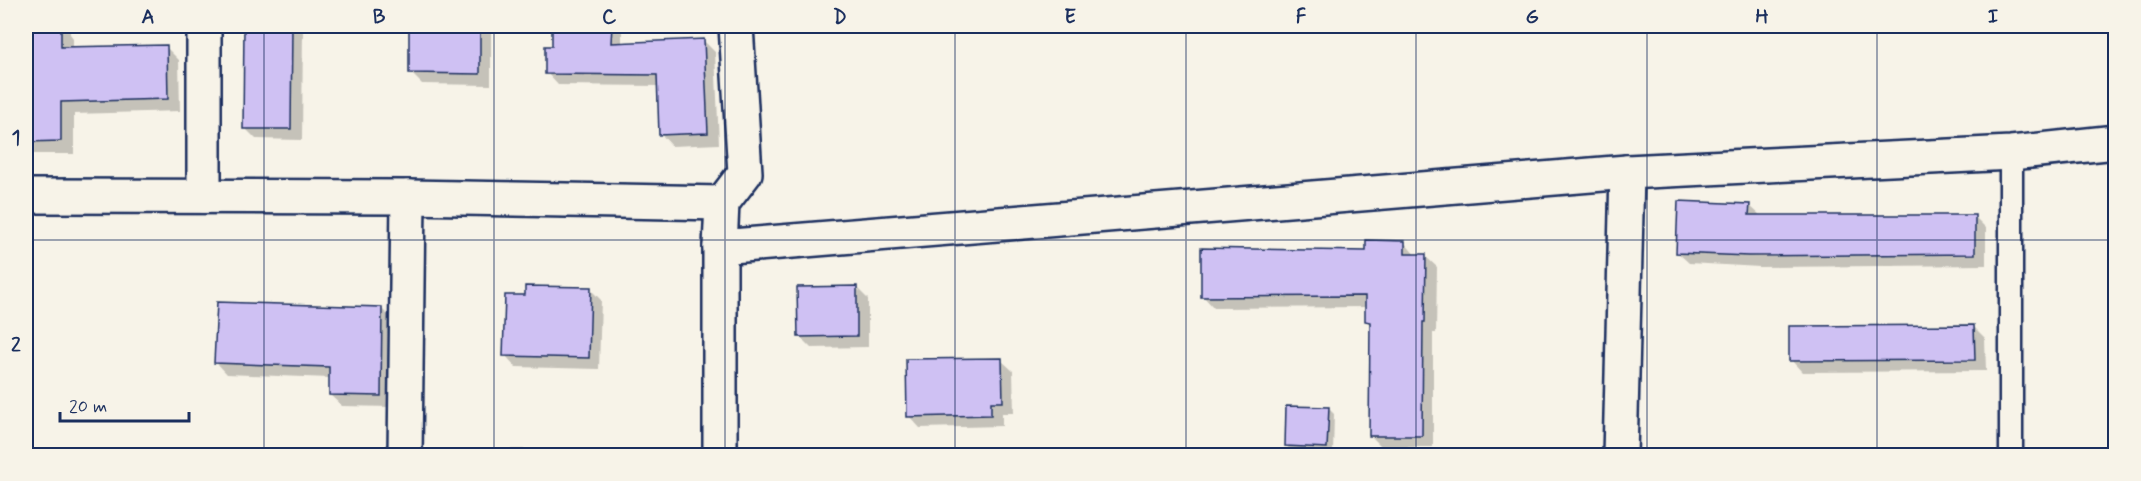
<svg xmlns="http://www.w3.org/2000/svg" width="2141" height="481" viewBox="0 0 2141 481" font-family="Mynerve,sans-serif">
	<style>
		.shadow { fill: #0003 }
		.building { fill: #cfc1f3; stroke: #1b2f5e; stroke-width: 1.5 }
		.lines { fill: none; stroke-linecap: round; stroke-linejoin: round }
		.lane-casing { stroke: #1b2f5e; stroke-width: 27 }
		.street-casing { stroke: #1b2f5e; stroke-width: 38 }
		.secondary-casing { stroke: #1b2f5e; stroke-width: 38 }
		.lane { stroke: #f7f3e8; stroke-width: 22 }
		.street { stroke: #f7f3e8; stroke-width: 33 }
		.secondary { stroke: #f7f3e8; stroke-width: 33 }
		.grid { fill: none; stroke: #1b2f5e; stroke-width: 1.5; stroke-opacity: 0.55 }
		.neatline { fill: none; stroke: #1b2f5e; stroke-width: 2 }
		.grid-label { font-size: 20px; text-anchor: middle; font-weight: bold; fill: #1b2f5e }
	</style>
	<rect width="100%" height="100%" fill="#f7f3e8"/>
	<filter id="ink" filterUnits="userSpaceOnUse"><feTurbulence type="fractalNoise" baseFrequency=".0167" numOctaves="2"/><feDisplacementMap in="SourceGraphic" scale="12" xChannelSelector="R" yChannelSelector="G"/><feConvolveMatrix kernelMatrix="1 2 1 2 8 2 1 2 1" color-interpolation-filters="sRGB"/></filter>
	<g filter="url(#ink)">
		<!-- shadow -->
		<g class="shadow">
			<path d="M26,26H70V34L73,38V49L166,47L179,60L180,111L74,114V154H26Z"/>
			<path d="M245,26H303L302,140L256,139L245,128Z"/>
			<path d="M410,26H487L491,30V85L422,84L410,72Z"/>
			<path d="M554,26H616L622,32V44L703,40L715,52L719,144L672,146L661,134L659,86L558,85L547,73L554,47Z"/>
			<path d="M1749,205L1761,216H1974L1986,228V265L1760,267L1689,263L1677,252Z"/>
			<path d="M1404,242L1416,256H1425L1437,267L1436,333H1433V447H1382L1371,436V325L1367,321V307L1214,308L1203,296Z"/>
			<path d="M856,287L868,299V347L811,348L799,336Z"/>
			<path d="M590,289L601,300L599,369L516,367L505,355L527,297Z"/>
			<path d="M382,309L393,320L392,407L342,406L330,395V378L227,374L216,362Z"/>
			<path d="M1974,327L1985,338L1986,371L1802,372L1791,360Z"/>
			<path d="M1001,360L1013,371L1014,413H1002V426L920,428L909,416Z"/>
			<path d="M1328,408L1334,414L1333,454L1293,452L1286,446Z"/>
			<path d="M486,449H562L569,456H486Z"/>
		</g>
		<!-- building -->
		<g class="building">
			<path d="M26,26H61V47L167,45L168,99L61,102V141L26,142Z"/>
			<path d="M244,26H292L291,129H243Z"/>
			<path d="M409,26H480V74L409,73Z"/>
			<path d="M552,26H612L611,43L704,39L708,133L659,135L657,75L545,74V46H552Z"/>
			<path d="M1678,201L1750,204L1749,215H1975V254L1748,256L1676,253Z"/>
			<path d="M1366,240L1405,241V254H1426L1425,322H1423L1422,436H1369L1370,322L1365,321V296L1201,297V248L1366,251Z"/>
			<path d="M525,286L591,287L589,358L503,356L505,295H525Z"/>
			<path d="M857,286V336L798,337L797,287Z"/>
			<path d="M217,302L382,307L381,396L329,395V367L214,363Z"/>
			<path d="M1974,325L1975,360L1789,361V326Z"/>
			<path d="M1002,358L1003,402H991V415L907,417L906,359Z"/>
			<path d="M1286,406L1329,407L1327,448L1285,446Z"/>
		</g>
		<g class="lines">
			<!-- lane casing -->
			<g class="lane-casing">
				<path id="lane" d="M2011,153V456"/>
			</g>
			<!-- street casing -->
			<g class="street-casing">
				<g id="street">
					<path d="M204,26V196"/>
					<path d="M720,247L1627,172L2011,153L2116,142"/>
					<path d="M405,456L408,197"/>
					<path d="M1620,456L1627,172"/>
				</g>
			</g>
			<!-- secondary casing -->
			<g class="secondary-casing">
				<g id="secondary">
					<path d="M26,196L408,197L722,203"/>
					<path d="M720,456V247L722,203L745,173L736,26"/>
				</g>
			</g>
			<!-- lane -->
			<use href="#lane" class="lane"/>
			<!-- street -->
			<use href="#street" class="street"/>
			<!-- secondary -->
			<use href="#secondary" class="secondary"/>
		</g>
	</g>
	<!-- grid -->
	<path class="grid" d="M264,26V456M494,26V456M725,26V456M955,26V456M1186,26V456M1416,26V456M1647,26V456M1877,26V456M26,240H2116"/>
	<!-- margin -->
	<rect width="2141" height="481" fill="none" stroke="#f7f3e8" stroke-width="66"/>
	<!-- scale -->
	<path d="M60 412v9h129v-9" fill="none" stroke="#1b2f5e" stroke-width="3"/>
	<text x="69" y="412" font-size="18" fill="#1b2f5e" stroke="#f7f3e8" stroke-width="4.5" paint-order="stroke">20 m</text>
	<rect x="33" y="33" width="2075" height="415" class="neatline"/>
	<g class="grid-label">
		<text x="148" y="23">A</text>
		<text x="379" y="23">B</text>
		<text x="609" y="23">C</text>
		<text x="840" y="23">D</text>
		<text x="1070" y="23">E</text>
		<text x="1301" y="23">F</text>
		<text x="1532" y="23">G</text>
		<text x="1762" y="23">H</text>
		<text x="1993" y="23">I</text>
		<text x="16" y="144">1</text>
		<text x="16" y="351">2</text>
	</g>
</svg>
